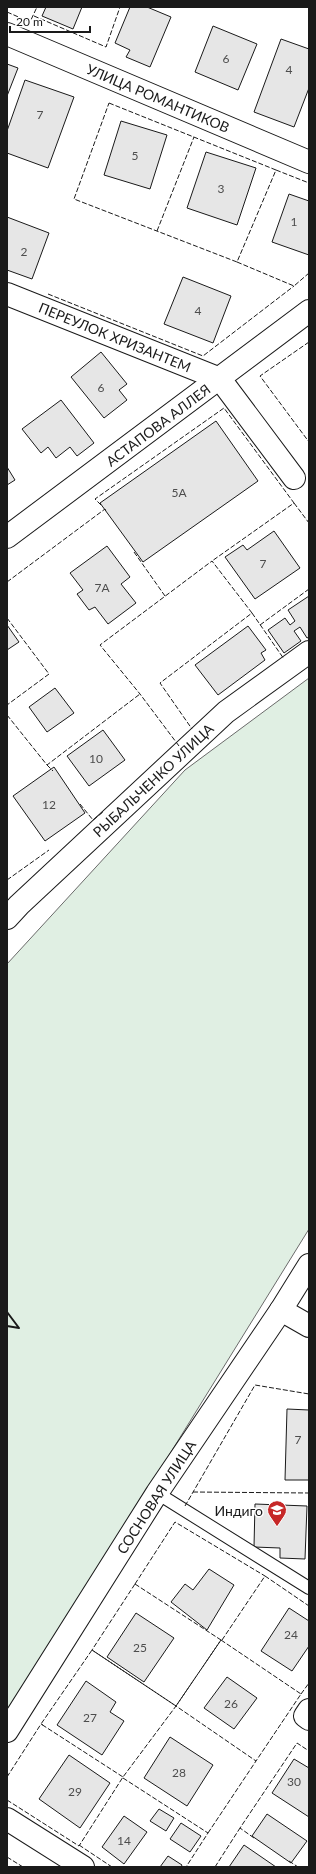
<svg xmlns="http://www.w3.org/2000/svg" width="316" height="1874" viewBox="0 0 316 1874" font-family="Lato,sans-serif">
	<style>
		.green { fill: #e0efe3; stroke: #6a6a6a }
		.building { fill: #e6e6e6; stroke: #1a1a1a }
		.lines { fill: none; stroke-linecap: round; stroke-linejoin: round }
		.lane-casing { stroke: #1a1a1a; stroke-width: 14 }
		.street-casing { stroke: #1a1a1a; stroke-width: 24 }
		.lane { stroke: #fff; stroke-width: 12 }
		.street { stroke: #fff; stroke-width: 22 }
		.fence { stroke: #1a1a1a; stroke-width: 1; stroke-dasharray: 5 2; stroke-linecap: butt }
		.wall { stroke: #1a1a1a; stroke-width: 2 }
		.labels { text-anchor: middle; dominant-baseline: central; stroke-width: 3; stroke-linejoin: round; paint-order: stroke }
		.number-label { font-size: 12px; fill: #4d4d4d }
		.street-label { font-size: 14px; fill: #1a1a1a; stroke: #fff }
		.poi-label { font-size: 14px; fill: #1a1a1a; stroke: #fff; text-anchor: end }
	</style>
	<rect width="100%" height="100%" fill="#fff"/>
	<!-- green -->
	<path class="green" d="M309,678V1229L7,1717V964L185,770Z"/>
	<!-- building -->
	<g class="building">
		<path d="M46,7H82L73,29L42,16Z"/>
		<path d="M130,7H147L171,17L150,67L126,57L130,50L115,43Z"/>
		<path d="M213,26L257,44L238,90L195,72Z"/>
		<path d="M281,39L309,49V88L294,127L254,112Z"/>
		<path d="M7,64L18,68L7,96Z"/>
		<path d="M25,80L74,97L48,168L7,153V131Z"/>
		<path d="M121,121L167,135L150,189L104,175Z"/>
		<path d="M206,152L256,168L237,225L187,208Z"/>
		<path d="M289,194L309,201V255L272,242Z"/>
		<path d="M7,217L49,233L32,279L7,270Z"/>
		<path d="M183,277L231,296L213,343L164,324Z"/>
		<path d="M101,352L127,384L119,390L127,400L104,418L71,377Z"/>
		<path d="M61,400L94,443L77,456L70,447L56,458L48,447L41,453L22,429Z"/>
		<path d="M216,421L258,481L143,562L100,503Z"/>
		<path d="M7,467L15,480L7,485Z"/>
		<path d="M274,531L300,568L255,599L225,557L243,545L247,550Z"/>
		<path d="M107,546L130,577L121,584L136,603L108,624L95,607L89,610L77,594L83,590L70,573Z"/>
		<path d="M309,596V637L307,638L300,627L294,631L301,641L284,653L268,630L285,618L290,625L295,621L288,610Z"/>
		<path d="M7,625L19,642L7,650Z"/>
		<path d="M248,626L266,650L261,653L265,660L218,695L195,665Z"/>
		<path d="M55,688L74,713L47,732L29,707Z"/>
		<path d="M103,730L125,760L89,786L67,756Z"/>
		<path d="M54,767L85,813L45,841L13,796Z"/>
		<path d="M287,1409L309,1410V1480H285Z"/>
		<path d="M255,1504L307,1506L305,1559L280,1558V1548L254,1547Z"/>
		<path d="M209,1569L234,1585L207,1630L171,1602L185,1584L193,1590Z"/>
		<path d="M289,1608L309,1621V1646L292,1671L261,1651Z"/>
		<path d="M136,1613L174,1638L144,1682L107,1657Z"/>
		<path d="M227,1677L257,1698L234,1729L204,1708Z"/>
		<path d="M86,1681L116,1702L110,1712L124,1721L102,1755L57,1725Z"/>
		<path d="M170,1737L213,1765L187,1806L144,1778Z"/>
		<path d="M69,1755L110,1783L80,1828L39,1799Z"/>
		<path d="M294,1759L309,1768V1817L272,1793Z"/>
		<path d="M159,1809L174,1818L166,1831L150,1821Z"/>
		<path d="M267,1814L307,1841L291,1863L252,1836Z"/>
		<path d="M124,1816L147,1832L124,1864L102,1847Z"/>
		<path d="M181,1823L201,1836L190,1852L170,1839Z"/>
		<path d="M244,1845L276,1867H229Z"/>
		<path d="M168,1856L182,1865L181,1867H160Z"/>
	</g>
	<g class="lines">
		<!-- lane casing -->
		<g class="lane-casing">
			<path id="lane" d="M157,1493L309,1588"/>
		</g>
		<!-- street casing -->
		<g class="street-casing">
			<g id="street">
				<path d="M7,34L309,162"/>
				<path d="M7,294L220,379L294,478"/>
				<path d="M7,537L309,311"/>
				<path d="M7,918L19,905L226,712L309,652"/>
				<path d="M281,1310L309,1326"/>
				<path d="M309,1710L305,1716L309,1719"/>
				<path d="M7,1731L157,1493L281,1310L309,1265"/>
				<path d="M7,1819L83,1867"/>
			</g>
		</g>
		<!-- lane -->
		<use href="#lane" class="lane"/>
		<!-- street -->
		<use href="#street" class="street"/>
		<!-- fence -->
		<g class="fence">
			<path d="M7,12L30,22L37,7"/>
			<path d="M34,16L106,47L120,7"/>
			<path d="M109,103L276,170L237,262L74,199Z"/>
			<path d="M276,170L309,183"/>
			<path d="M157,231L194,137"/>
			<path d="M237,262L294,286L309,273"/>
			<path d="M48,294L203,356L294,286"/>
			<path d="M309,342L260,376L309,442"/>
			<path d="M294,503L309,523"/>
			<path d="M101,505L95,499L224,408L294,503L212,561"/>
			<path d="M134,552L165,596"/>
			<path d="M7,582L105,509L106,511"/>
			<path d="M252,613L284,659"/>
			<path d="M7,618L49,674L7,705"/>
			<path d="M260,625L309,589"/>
			<path d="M7,715L47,765L140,694"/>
			<path d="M179,746L140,694L100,645L212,561L252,613L160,683L192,729"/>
			<path d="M47,765L53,771"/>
			<path d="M80,804L93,820L103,812"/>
			<path d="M7,880L49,850"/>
			<path d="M193,1492L309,1493"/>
			<path d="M185,1506L255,1385L309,1394"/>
			<path d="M135,1584L221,1640L176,1706L92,1650Z"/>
			<path d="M135,1584L175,1522L265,1576"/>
			<path d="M221,1640L301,1694L256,1761L176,1706Z"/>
			<path d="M222,1640L265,1576L309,1606"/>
			<path d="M301,1694L309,1683"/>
			<path d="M7,1777L41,1724L43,1725"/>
			<path d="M123,1778L208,1833L186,1867"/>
			<path d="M7,1800L79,1846L123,1777L176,1706L92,1650L41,1724L123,1777"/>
			<path d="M208,1833L256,1761"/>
			<path d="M254,1838L240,1828L297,1743L309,1751"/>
			<path d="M79,1845L112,1867"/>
			<path d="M7,1857L23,1867"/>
			<path d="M289,1861L298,1867"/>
			<path d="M215,1867L240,1828"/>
		</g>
		<!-- wall -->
		<path class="wall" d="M7,1312L19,1328L7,1326"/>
	</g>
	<!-- icons -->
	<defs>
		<g id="school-pin" transform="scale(1)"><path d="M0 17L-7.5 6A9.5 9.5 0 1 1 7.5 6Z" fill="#c62828" stroke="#fff"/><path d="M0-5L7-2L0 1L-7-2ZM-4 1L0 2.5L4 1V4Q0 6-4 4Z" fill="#fff"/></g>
	</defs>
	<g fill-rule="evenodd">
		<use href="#school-pin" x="277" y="1510"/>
	</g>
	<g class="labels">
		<!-- number labels -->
		<g class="number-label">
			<text x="226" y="58">6</text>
			<text x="289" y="69">4</text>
			<text x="40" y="114">7</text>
			<text x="135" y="155">5</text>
			<text x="221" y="188">3</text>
			<text x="294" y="221">1</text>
			<text x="24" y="251">2</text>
			<text x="198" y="310">4</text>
			<text x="101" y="387">6</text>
			<text x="179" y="492">5А</text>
			<text x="263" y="563">7</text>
			<text x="102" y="587">7А</text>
			<text x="96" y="758">10</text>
			<text x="49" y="804">12</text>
			<text x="298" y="1439">7</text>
			<text x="291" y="1634">24</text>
			<text x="140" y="1647">25</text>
			<text x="231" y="1703">26</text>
			<text x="90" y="1717">27</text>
			<text x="179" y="1772">28</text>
			<text x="294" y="1781">30</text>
			<text x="75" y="1791">29</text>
			<text x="124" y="1840">14</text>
		</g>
		<!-- street labels -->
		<g class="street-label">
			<text transform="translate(158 98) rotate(23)">УЛИЦА РОМАНТИКОВ</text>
			<text transform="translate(115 337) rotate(22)">ПЕРЕУЛОК ХРИЗАНТЕМ</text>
			<text transform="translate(158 425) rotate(-37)">АСТАПОВА АЛЛЕЯ</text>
			<text transform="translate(153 780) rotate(-43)">РЫБАЛЬЧЕНКО УЛИЦА</text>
			<text transform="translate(156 1497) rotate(-57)">СОСНОВАЯ УЛИЦА</text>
		</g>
		<!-- poi labels -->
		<g class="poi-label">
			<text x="263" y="1510">Индиго</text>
		</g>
	</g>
	<!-- border -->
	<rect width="316" height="1874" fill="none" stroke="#1a1a1a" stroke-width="16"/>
	<!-- scale -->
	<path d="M10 26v6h80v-6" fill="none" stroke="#1a1a1a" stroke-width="2"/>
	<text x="16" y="26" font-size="12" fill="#1a1a1a" stroke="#ffffff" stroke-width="3" paint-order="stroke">20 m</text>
</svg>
